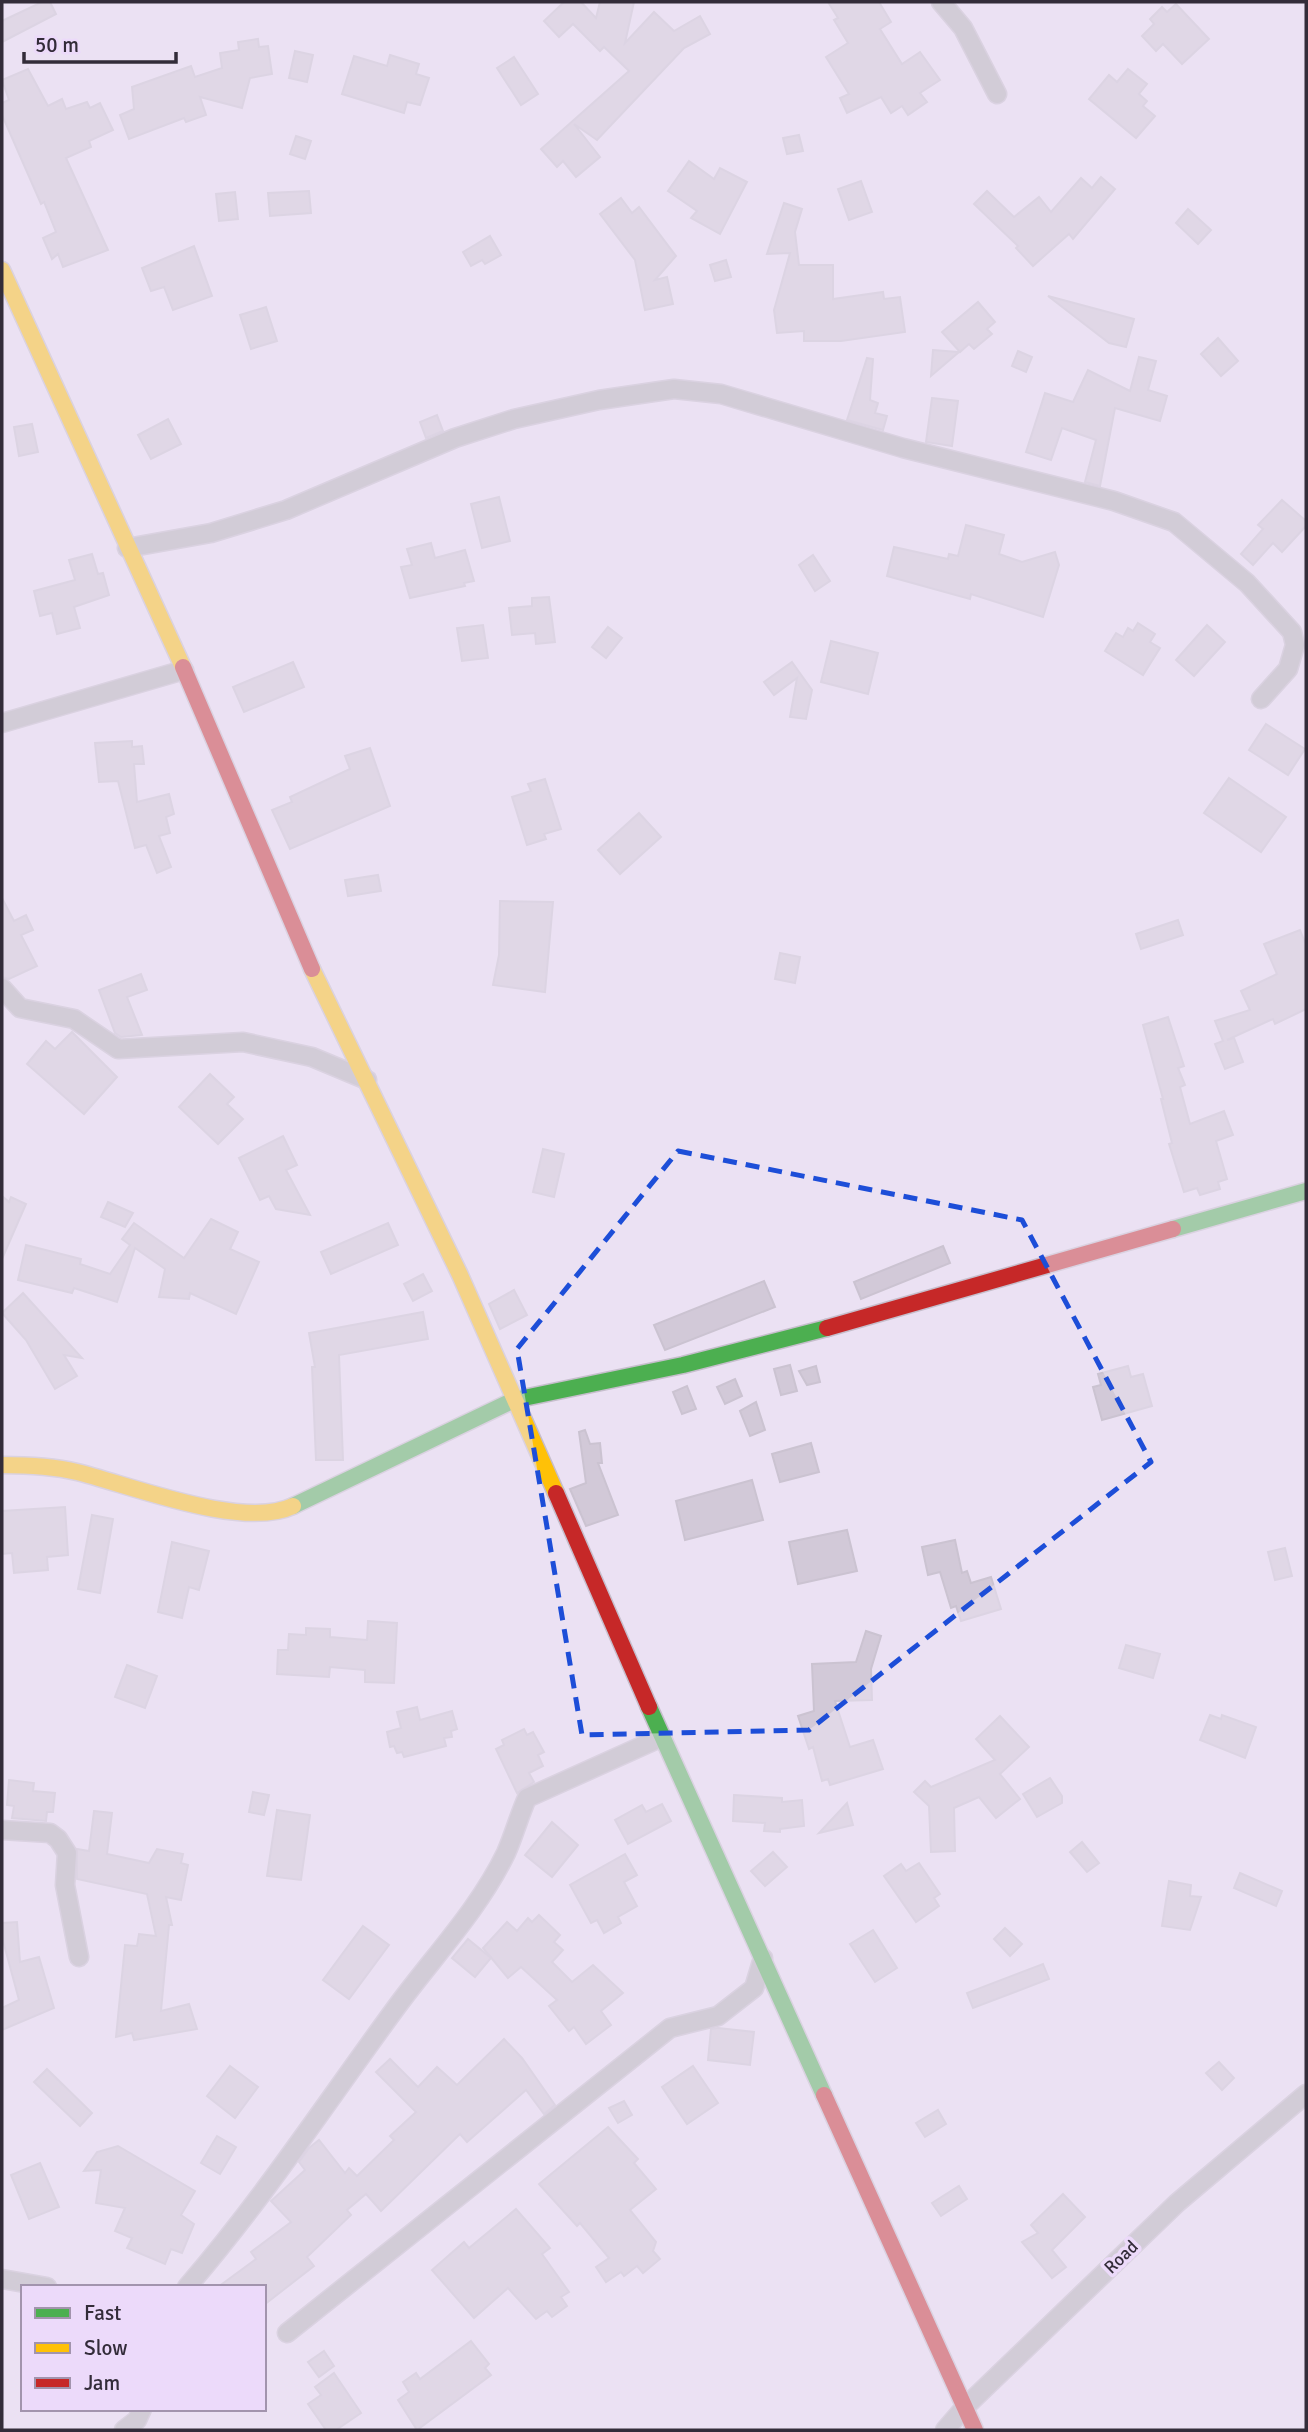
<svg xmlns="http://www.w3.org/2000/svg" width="1308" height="2432" viewBox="0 0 1308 2432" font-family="Signika,sans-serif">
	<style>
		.building { fill: #d2c9d8; stroke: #cbc3d1; stroke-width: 2 }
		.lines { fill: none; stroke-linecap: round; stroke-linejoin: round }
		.street-casing { stroke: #c6becc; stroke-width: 21 }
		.fast-casing { stroke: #c6becc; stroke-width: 19 }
		.slow-casing { stroke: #c6becc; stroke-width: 19 }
		.jam-casing { stroke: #c6becc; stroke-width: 19 }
		.street { stroke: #b4b1b7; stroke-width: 18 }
		.fast { stroke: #4caf50; stroke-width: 16 }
		.slow { stroke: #ffc107; stroke-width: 16 }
		.jam { stroke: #c62828; stroke-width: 16 }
		.marked { fill: none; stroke: #1d4ed8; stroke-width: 5; stroke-dasharray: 14 9; stroke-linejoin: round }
		.labels { text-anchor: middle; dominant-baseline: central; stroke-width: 7; stroke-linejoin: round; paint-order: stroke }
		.street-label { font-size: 18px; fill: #332c39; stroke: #ecdafa }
	</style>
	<rect width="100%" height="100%" fill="#ebe1f3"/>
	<!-- building -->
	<g class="building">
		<path d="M42,2H50L56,14L2,42V21Z"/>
		<path d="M564,2H581L596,18L600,2H634L625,43L654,12L674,31L700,16L710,34L684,48L597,140L574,124L600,157L576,177L563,161L557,167L541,149L629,71L604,47L600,51L573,24L559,37L544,21Z"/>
		<path d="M828,2H879L891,22L880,29L902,64L920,52L940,80L920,93L927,102L908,115L902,106L891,113L881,97L847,113L840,98L849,94L826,57L848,43L834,20L838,18Z"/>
		<path d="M1176,4L1209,39L1182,64L1163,44L1156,51L1142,36L1154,24L1150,19L1162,7L1167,12Z"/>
		<path d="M258,39L259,47L268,46L272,74L250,78L242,108L200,97L206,115L186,122L184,118L129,139L120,115L134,109L132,87L191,66L195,77L222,68L220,53L239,50L238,42Z"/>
		<path d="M295,51L313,55L307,82L289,78Z"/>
		<path d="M390,55L419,64L416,74L429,78L420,105L407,102L404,113L342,94L354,56L387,66Z"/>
		<path d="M514,57L538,94L521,105L497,68Z"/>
		<path d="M28,69L48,106L62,99L66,109L87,102L90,108L100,103L113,130L89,141L91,147L66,158L108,250L63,267L58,254L52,259L43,238L56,232L44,202L41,204L2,115V103L9,100L2,80Z"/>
		<path d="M1128,69L1147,84L1139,94L1147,101L1143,106L1155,116L1136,138L1089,99L1109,75L1117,82Z"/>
		<path d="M799,135L803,151L787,154L783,138Z"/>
		<path d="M296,136L311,141L305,159L290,154Z"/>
		<path d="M689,161L714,179L720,168L747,182L720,234L691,218L697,211L668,191Z"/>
		<path d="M1101,177L1115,189L1073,239L1069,234L1033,266L1016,248L1018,246L974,204L987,191L1014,217L1039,197L1051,212L1081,178L1092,188Z"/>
		<path d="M861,181L872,212L849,220L838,189Z"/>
		<path d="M309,191L311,213L270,216L268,193Z"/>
		<path d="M235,192L238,219L219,221L216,194Z"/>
		<path d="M621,198L632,213L639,207L676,256L655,280L667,277L673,304L645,310L635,260L600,214Z"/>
		<path d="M784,203L802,209L795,232L799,265H833V299L883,292L884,299L900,297L905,332L841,341H804V331L777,333L774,310L790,253L767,254Z"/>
		<path d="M1188,209L1211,230L1198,244L1176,223Z"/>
		<path d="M490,236L501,255L485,264L482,260L471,266L463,252Z"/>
		<path d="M194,246L212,296L173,310L164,287L151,291L142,268Z"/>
		<path d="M726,260L731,277L715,281L710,265Z"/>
		<path d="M1048,296L1134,319L1126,347L1109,343Z"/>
		<path d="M978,302L995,322L987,329L992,334L974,349L969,344L960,352L942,332Z"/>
		<path d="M266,307L277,341L251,349L240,315Z"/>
		<path d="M1218,338L1238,361L1221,376L1201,354Z"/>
		<path d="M933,350L959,352L931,376Z"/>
		<path d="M1018,351L1032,357L1026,372L1012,366Z"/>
		<path d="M1139,357L1156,361L1148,390L1167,396L1160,421L1115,408L1100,486L1085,482L1096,440L1062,428L1051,460L1026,452L1045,393L1073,402L1088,370L1130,391Z"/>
		<path d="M867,358L873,359L870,400L878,403L875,413L887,416L883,430L847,420Z"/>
		<path d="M932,398L958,401L952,446L926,442Z"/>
		<path d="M437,415L443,431L426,438L420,422Z"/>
		<path d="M168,419L181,444L151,459L138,435Z"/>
		<path d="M32,424L38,452L19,456L14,427Z"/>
		<path d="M499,497L510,541L482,548L471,504Z"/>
		<path d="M1282,500L1306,521V526L1282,552L1273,543L1253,565L1241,554L1263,529L1258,525Z"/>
		<path d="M966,525L1004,535L999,554L1022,562L1055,552L1059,565L1043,617L971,594L970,599L887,576L894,547L948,559L949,554L958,556Z"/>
		<path d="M431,543L435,558L465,550L474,581L464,583L465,586L410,598L401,567L412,565L407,549Z"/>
		<path d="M92,554L98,574L103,573L109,595L74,607L80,628L57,634L52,613L40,616L34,591L75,580L69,560Z"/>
		<path d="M813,555L830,581L815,591L799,565Z"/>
		<path d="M549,597L555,642L536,644L535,633L512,635L509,608L532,606V598Z"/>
		<path d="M1138,623L1155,634L1150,642L1160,648L1143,675L1105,651L1116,633L1123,637L1128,628L1133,631Z"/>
		<path d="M483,625L488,658L462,661L457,628Z"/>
		<path d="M1207,625L1225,642L1194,676L1176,660Z"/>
		<path d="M608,627L622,638L606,658L592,647Z"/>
		<path d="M831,641L878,653L868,694L821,682Z"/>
		<path d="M293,662L304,687L244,712L233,687Z"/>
		<path d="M792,662L812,690L806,719L790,717L797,678L774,695L764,682Z"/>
		<path d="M1266,724L1305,749L1288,775L1249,750Z"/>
		<path d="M132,741V747L142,746L144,764H134L137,802L169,794L174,814L166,817L170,833L159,836L171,867L157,873L146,845L135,848L118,781L99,782L95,743Z"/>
		<path d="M370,748L390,806L290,849L272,810L292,802L290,797L350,769L345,756Z"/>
		<path d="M1229,778L1286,817L1261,852L1204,813Z"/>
		<path d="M545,779L561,829L544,834L546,839L527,845L512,797L531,791L528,784Z"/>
		<path d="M639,813L661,837L620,874L598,850Z"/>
		<path d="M378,875L381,891L348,896L345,880Z"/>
		<path d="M2,898L14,921L26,915L33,930L21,935L37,966L9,979L2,977Z"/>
		<path d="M500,901L553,902L545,992L493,985L499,955Z"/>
		<path d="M1178,920L1183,935L1141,949L1136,934Z"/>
		<path d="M1300,930L1306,945V1009L1275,1024L1273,1019L1227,1040L1234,1038L1243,1062L1225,1069L1215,1044L1223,1041L1215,1021L1250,1010L1241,991L1277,974L1264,944Z"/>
		<path d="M780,953L800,957L795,983L775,979Z"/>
		<path d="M141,974L147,990L127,997L142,1035L121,1037L115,1033L99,990Z"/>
		<path d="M1168,1017L1184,1066L1178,1068L1185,1085L1180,1087L1190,1124L1224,1111L1233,1135L1216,1141L1227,1179L1218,1182L1220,1189L1200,1195L1197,1188L1184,1192L1169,1144L1172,1143L1161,1099H1163L1143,1025Z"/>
		<path d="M72,1032L117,1077L84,1114L27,1064L46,1041L55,1049Z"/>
		<path d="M210,1074L234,1097L227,1104L243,1119L218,1144L179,1107Z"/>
		<path d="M283,1136L297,1165L286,1170L310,1215L276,1209L269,1196L260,1200L239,1158Z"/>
		<path d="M543,1149L564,1154L554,1197L533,1192Z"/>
		<path d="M2,1196L9,1202L11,1197L26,1204L2,1259Z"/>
		<path d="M108,1202L133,1213L125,1227L101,1217Z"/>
		<path d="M211,1219L238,1232L230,1249L259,1262L236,1314L190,1293L189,1299L159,1297L165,1269L135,1248L117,1302L74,1288L72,1293L18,1280L26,1245L81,1259L80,1264L110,1274L130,1245L122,1239L134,1223L184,1258Z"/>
		<path d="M388,1223L398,1245L331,1274L321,1252Z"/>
		<path d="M943,1246L950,1263L861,1299L854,1282Z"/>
		<path d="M423,1274L432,1291L413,1301L404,1284Z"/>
		<path d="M764,1281L775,1307L665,1350L654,1325Z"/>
		<path d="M514,1290L527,1315L500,1329L489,1304Z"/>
		<path d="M23,1293L82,1358L64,1355L77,1376L55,1389L26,1340L2,1313Z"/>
		<path d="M423,1312L428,1339L339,1355L343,1460H316L312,1367H315L309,1333Z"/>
		<path d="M790,1365L797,1391L781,1395L774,1369Z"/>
		<path d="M816,1366L820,1382L807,1385L799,1371Z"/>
		<path d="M1128,1366L1131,1377L1143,1374L1152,1406L1102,1420L1093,1387L1101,1385L1098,1374Z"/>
		<path d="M735,1379L742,1396L725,1404L717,1387Z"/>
		<path d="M687,1386L696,1409L682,1414L673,1392Z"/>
		<path d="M756,1402L765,1430L750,1436L740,1411Z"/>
		<path d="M585,1430L590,1444L600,1443L602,1463H598L618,1515L586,1526L570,1489L586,1483L579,1432Z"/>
		<path d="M811,1443L819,1472L780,1482L772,1454Z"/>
		<path d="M752,1480L763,1520L685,1540L676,1501Z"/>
		<path d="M65,1507L68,1555L47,1557L48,1570L14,1573L12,1553L2,1554V1511Z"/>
		<path d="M92,1515L113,1519L100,1593L78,1589Z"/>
		<path d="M847,1530L857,1571L798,1584L789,1542Z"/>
		<path d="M955,1540L962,1573L967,1571L971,1583L991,1577L1001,1609L961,1621L956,1606L951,1608L940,1572L928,1575L922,1547Z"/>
		<path d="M172,1542L209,1551L199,1590L189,1587L182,1618L158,1612Z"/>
		<path d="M1285,1548L1292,1576L1275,1580L1268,1552Z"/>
		<path d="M368,1621L397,1623L394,1683L365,1682V1670L330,1667L329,1677L277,1674L278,1650H288L289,1634L306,1635V1628L330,1629V1637L367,1640Z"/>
		<path d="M866,1631L881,1636L871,1669L872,1700L835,1701L850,1747L873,1740L883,1769L830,1785L828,1779L822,1781L813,1747L809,1749L798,1716L814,1711L812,1664L856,1662Z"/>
		<path d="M1126,1645L1160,1654L1153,1678L1119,1668Z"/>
		<path d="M127,1665L157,1676L145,1708L115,1697Z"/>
		<path d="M417,1707L420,1720L452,1711L457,1729L451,1731L452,1737L444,1738L446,1746L404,1757L402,1752L397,1753L394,1746L390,1747L387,1732L401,1728L397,1712Z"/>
		<path d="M1210,1715L1221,1719L1222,1715L1256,1727L1245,1758L1200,1740Z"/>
		<path d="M1000,1716L1029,1747L1000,1774L1020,1799L996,1818L979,1797L954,1808L955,1851L931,1852L929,1806L914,1792L925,1781L931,1787L995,1760L976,1739Z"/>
		<path d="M524,1729L527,1735L533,1732L544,1752L538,1755L543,1766L529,1773L534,1782L517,1793L496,1749L504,1745L502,1740Z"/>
		<path d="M1050,1778L1062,1796V1803L1037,1817L1023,1794Z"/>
		<path d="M9,1780L34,1783L33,1791L55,1793L53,1812H47L46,1821L12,1818L14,1806L7,1805Z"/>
		<path d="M253,1792L269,1795L264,1815L249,1812Z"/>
		<path d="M734,1795L782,1798V1802L802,1800L804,1826L780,1829V1832L764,1831L765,1823L733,1821Z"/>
		<path d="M847,1803L853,1825L819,1833Z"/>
		<path d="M662,1804L671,1821L628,1844L615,1820L642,1805L646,1812Z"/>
		<path d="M277,1810L310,1815L301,1880L267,1876Z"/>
		<path d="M94,1811L112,1813L107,1854L149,1863L157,1849L183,1854L181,1863L188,1865L181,1900L166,1897L172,1925H169L161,2011L189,2004L197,2029L134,2040L132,2033L116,2037L125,1945L137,1946L139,1934L156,1936L147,1894L77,1879V1849L89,1851Z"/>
		<path d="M552,1822L578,1845L552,1877L525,1855Z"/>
		<path d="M1082,1842L1099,1863L1087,1872L1070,1852Z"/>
		<path d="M773,1852L787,1867L765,1886L751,1871Z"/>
		<path d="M625,1854L637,1875L624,1882L637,1906L618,1917L621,1923L604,1933L597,1920L591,1923L570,1885Z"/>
		<path d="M919,1863L940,1894L934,1898L939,1906L916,1922L884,1876L901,1864L906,1871Z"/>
		<path d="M1240,1873L1282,1891L1276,1906L1234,1888Z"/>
		<path d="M1169,1881L1191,1885L1190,1896L1201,1897L1190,1930L1162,1926Z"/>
		<path d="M539,1915L560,1935L554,1942L563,1950L552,1962L572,1982L593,1965L623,1993L601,2011L611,2025L586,2044L574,2027L569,2031L549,2006L557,2000L521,1967L508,1978L483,1948L507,1922L517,1931L528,1918L532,1922Z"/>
		<path d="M17,1922L20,1962L39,1957L54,2008L2,2030V2008L19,2000L2,1937V1923Z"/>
		<path d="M363,1926L389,1945L349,1999L323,1980Z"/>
		<path d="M1005,1928L1022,1944L1010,1956L994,1939Z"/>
		<path d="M873,1930L897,1968L875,1982L850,1944Z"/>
		<path d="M468,1939L491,1958L475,1977L452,1958Z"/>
		<path d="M1043,1964L1049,1979L973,2008L967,1993Z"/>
		<path d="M718,2028L754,2032L750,2065L708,2060L711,2029Z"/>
		<path d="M504,2039L522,2058L555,2105L544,2114L526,2090L467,2142L460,2134L381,2211L366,2194L347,2210L351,2215L307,2257L314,2266L264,2305V2287H218L256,2259L251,2252L291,2222L271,2201L305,2170L299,2162L309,2148L319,2140L345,2173L349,2168L357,2176L394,2140L390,2136L416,2112L376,2072L390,2059L418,2087L437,2067L457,2085Z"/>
		<path d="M1219,2062L1234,2078L1222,2090L1206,2073Z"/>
		<path d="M230,2066L258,2087L235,2118L207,2096Z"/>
		<path d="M693,2066L718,2103L687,2124L662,2087Z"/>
		<path d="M47,2069L92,2113L80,2126L34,2082Z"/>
		<path d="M624,2101L632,2115L618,2123L609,2108Z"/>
		<path d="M938,2110L946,2124L925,2137L916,2123Z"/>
		<path d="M608,2127L638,2159L634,2163L656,2189L630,2210L656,2242L653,2251L660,2259L643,2273L637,2266L624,2276L621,2272L606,2282L596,2267L609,2258L580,2223L577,2226L539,2184Z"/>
		<path d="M217,2136L236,2147L220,2174L201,2163Z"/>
		<path d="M118,2146L195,2191L181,2215L194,2224L182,2253L171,2249L165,2264L127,2248L132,2238L115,2231L125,2208L96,2203L101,2170L84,2171L97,2152Z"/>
		<path d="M40,2163L59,2207L29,2219L11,2175Z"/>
		<path d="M959,2186L967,2199L941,2216L932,2203Z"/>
		<path d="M1063,2194L1085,2217L1052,2250L1066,2267L1052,2278L1022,2242L1038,2233L1031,2225Z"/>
		<path d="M516,2209L550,2248L542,2254L569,2292L561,2297L567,2306L552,2317L547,2311L536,2319L508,2288L474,2318L432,2270L464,2242L469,2248Z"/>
		<path d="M471,2341L489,2364L485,2368L491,2375L417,2430L398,2400L409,2392L403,2382L416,2373L420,2379Z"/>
		<path d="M324,2351L334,2366L319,2377L308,2362Z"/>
		<path d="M334,2373L361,2413L336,2430H326L308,2404L321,2395L315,2387Z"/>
	</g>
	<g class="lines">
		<!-- street casing -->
		<g class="street-casing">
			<g id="street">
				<path d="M941,2L963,28L997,94"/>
				<path d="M127,548L211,533L286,510L455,438L514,419L599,400L674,389L721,394L903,448L1114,501L1174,522L1247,583L1292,632L1295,645L1288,669L1261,699"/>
				<path d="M2,723L184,670"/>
				<path d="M2,988L20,1008L74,1019L118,1049L243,1042L312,1057L367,1080"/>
				<path d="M2,1830L50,1833L58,1839L67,1853L65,1885L79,1957"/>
				<path d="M2,2279L47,2287"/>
				<path d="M187,2287C263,2199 326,2103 395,2009C432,1958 478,1911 506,1853C514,1835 519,1816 527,1798L662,1737"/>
				<path d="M287,2333L670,2028L718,2016L754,1988L763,1958"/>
				<path d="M124,2430L137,2420L142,2409"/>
				<path d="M945,2430L964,2408L1177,2203L1306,2094"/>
			</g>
		</g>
		<!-- fast casing -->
		<g class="fast-casing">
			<g id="fast">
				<path d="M1173,1229L1306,1191"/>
				<path d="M293,1506L514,1400L683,1365L827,1328"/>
				<path d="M649,1707L824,2095"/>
			</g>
		</g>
		<!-- slow casing -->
		<g class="slow-casing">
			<g id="slow">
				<path d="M2,270L183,667"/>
				<path d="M312,969L460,1275L556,1493"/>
				<path d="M2,1465C27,1465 52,1466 77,1472C130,1485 243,1530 293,1506"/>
			</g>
		</g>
		<!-- jam casing -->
		<g class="jam-casing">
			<g id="jam">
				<path d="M183,667L312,969"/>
				<path d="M827,1328L1173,1229"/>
				<path d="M556,1493L649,1707"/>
				<path d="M824,2095L975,2430"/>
			</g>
		</g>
		<!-- street -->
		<use href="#street" class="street"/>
		<!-- fast -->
		<use href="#fast" class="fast"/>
		<!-- slow -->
		<use href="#slow" class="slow"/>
		<!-- jam -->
		<use href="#jam" class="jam"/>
	</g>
	<!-- marked area -->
	<path d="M0 0H1308V2432H0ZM678,1151L1022,1220L1151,1462L809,1730L582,1735L517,1349Z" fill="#ebe1f3" fill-opacity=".55" fill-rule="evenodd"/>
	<path class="marked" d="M678,1151L1022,1220L1151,1462L809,1730L582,1735L517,1349Z"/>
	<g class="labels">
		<!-- street labels -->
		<g class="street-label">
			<text transform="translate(1121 2257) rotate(-44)">Road</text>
		</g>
	</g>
	<!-- border -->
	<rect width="1308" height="2432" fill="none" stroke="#332c39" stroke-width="7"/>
	<!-- legend -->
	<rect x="21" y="2285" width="245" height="126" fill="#ecdafa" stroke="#a294ad" stroke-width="2"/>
	<rect x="35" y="2308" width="35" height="10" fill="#4caf50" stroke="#a294ad" stroke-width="2"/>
	<text x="84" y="2320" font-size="21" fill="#332c39">Fast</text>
	<rect x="35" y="2343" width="35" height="10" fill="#ffc107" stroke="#a294ad" stroke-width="2"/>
	<text x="84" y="2355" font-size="21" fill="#332c39">Slow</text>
	<rect x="35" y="2378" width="35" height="10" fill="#c62828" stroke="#a294ad" stroke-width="2"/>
	<text x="84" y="2390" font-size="21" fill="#332c39">Jam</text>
	<!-- scale -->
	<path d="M24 52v10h152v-10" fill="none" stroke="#332c39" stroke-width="3.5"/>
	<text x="35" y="52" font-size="21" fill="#332c39" stroke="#ecdafa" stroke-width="5" paint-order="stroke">50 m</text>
</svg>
